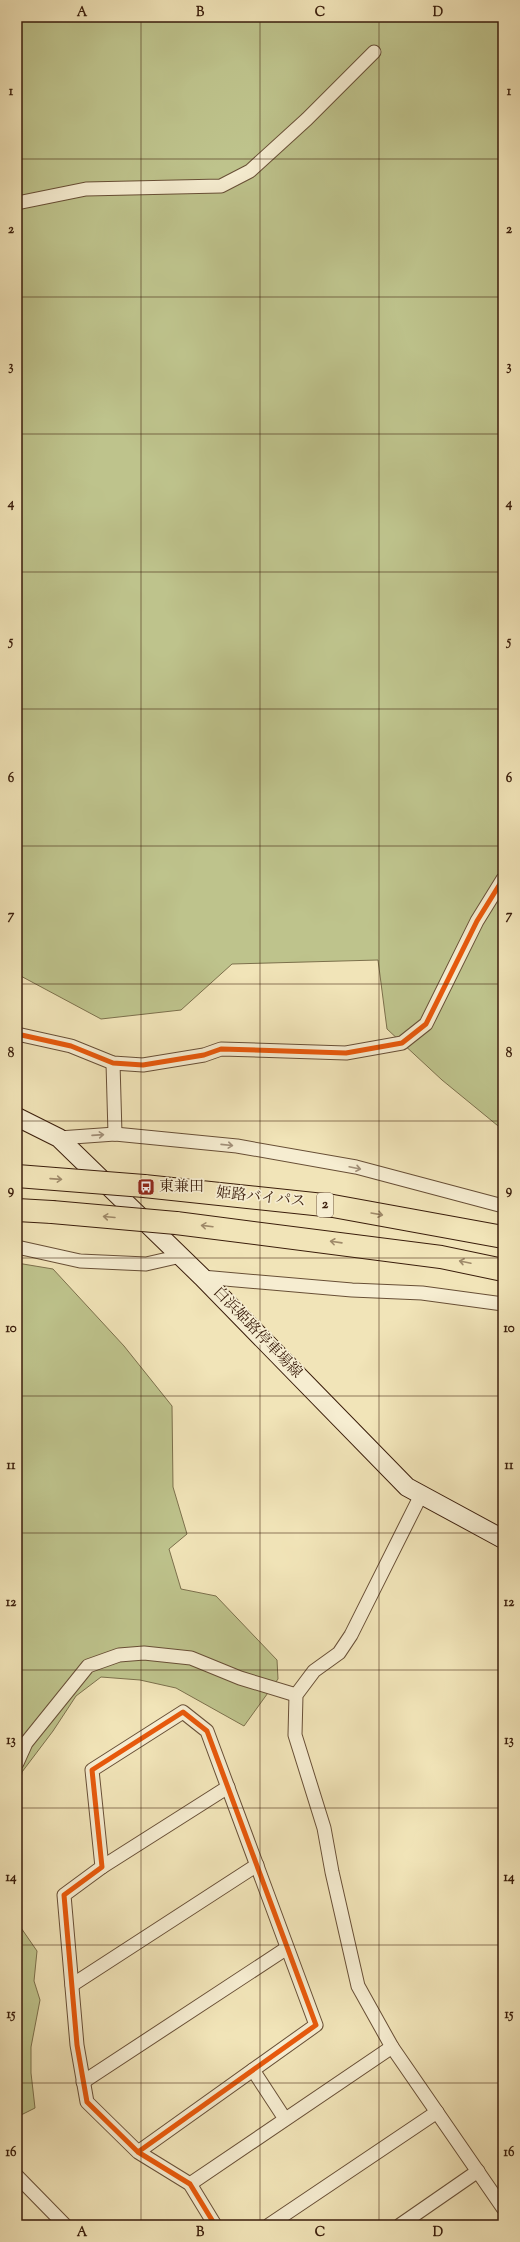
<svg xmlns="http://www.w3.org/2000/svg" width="520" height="2242" viewBox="0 0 520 2242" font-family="'Sorts Mill Goudy','Noto Serif JP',serif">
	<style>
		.green { fill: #bec38c; stroke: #7c704c }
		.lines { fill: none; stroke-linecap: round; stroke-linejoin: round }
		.street-casing { stroke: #684f36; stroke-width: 15 }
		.secondary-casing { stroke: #3a1d0b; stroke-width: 20 }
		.highway-casing { stroke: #3a1d0b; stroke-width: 24 }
		.street { stroke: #f6edd1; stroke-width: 13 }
		.secondary { stroke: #f6edd1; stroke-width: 18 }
		.highway { stroke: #f1e4b8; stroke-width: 22 }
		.highway-bridge-casing { stroke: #3a1d0b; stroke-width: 24; stroke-linecap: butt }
		.highway-bridge { stroke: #f1e4b8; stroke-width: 22 }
		.cycleway-casing { stroke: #f6edd1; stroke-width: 8 }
		.cycleway { stroke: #e8590c; stroke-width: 5 }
		.oneway { stroke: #a18f78 }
		.oneway2 { stroke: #9f8a6a }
		.grid { fill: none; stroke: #3a1d0b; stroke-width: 1; stroke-opacity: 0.55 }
		.labels { text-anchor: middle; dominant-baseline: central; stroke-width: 3.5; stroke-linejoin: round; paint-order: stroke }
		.shield { fill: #f6edd1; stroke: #725b46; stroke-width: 1 }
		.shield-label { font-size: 14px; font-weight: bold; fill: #3a1d0b }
		.poi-label { font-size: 15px; fill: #3a1d0b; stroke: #f6edd1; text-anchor: start }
		.street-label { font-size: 15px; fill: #3a1d0b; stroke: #f6edd1 }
		.neatline { fill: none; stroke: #3a1d0b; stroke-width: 1.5 }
		.grid-label { font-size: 13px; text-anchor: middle; font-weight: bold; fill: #3a1d0b }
	</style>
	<rect width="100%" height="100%" fill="#f1e4b8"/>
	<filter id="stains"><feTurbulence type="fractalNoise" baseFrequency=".005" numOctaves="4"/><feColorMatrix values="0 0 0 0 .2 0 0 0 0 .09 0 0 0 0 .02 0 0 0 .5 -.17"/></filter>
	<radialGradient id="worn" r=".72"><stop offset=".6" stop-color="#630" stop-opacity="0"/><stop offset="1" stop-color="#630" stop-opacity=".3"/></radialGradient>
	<!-- green -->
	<g class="green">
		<path d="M17,17H503V1130L442,1080L387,1029L378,960L232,964L181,1010L101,1019L17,974Z"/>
		<path d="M17,1263L53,1269L124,1346L172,1406L173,1487L187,1534L169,1549L181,1589L216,1596L277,1660L278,1679L244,1726L176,1688L140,1680L101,1677L76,1696L53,1731L22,1772L17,1806V1720L20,1714L17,1713Z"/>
		<path d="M17,1922L37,1951L34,1981L40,2000L31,2047V2073L35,2108L17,2117Z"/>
	</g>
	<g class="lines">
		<!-- street casing -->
		<g class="street-casing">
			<g id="street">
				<path d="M17,203L86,189L221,186L250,171L307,119L374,52"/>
				<path d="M17,1034L71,1046L113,1063L143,1065L204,1055L221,1049L346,1053L402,1043L426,1024L477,921L503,879"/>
				<path d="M113,1063L115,1134"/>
				<path d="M59,1138L115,1134L237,1146L356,1167L503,1206"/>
				<path d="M17,1247L80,1261L146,1264L181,1256"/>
				<path d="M202,1277L352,1290L422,1293L503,1304"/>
				<path d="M421,1495L351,1635L339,1653L314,1671L296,1695L295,1735L324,1828L332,1872L358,1986L392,2047L503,2208"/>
				<path d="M17,1763L26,1743L88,1666L119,1655L144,1653L191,1658L240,1678L296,1695"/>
				<path d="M102,1867L228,1787"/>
				<path d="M72,1985L257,1865"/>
				<path d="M253,2070L285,2119"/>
				<path d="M83,2082L287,1948"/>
				<path d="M138,2152L316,2025L207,1731L183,1712L92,1770L102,1867L64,1895L77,2045L87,2102L138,2152L190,2184L215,2225"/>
				<path d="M17,2176L65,2225"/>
				<path d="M190,2184L392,2047"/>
				<path d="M269,2225L437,2112"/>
				<path d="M400,2225L478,2171"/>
			</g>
		</g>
		<!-- secondary casing -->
		<g class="secondary-casing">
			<path id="secondary" d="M17,1117L59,1138L202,1277L407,1487L503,1539"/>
		</g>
		<!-- highway casing -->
		<g class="highway-casing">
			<g id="highway">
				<path d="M144,1186L333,1206L503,1237"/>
				<path d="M17,1210L52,1212"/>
				<path d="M176,1223L441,1257L503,1270"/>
			</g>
		</g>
		<!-- street -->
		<use href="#street" class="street"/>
		<!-- secondary -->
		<use href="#secondary" class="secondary"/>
		<!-- highway -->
		<use href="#highway" class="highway"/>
		<!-- highway-bridge casing -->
		<g class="highway-bridge-casing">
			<g id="highway-bridge">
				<path d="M17,1176L144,1186"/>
				<path d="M52,1212L176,1223"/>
			</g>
		</g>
		<!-- highway-bridge -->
		<use href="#highway-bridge" class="highway-bridge"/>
		<!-- cycleway casing -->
		<g class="cycleway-casing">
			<g id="cycleway">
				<path d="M17,1034L71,1046L113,1063L143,1065L204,1055L221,1049L346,1053L402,1043L426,1024L477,921L503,879"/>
				<path d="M138,2152L316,2025L207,1731L183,1712L92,1770L102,1867L64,1895L77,2045L87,2102L138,2152L190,2184L215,2225"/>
			</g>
		</g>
		<!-- cycleway -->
		<use href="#cycleway" class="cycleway"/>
	</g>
	<!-- one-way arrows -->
	<defs><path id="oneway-shaft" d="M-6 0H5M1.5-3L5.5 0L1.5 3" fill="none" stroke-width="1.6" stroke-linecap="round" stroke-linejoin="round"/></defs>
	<g class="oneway">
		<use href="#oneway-shaft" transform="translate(98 1135) rotate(-4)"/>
		<use href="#oneway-shaft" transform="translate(227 1145) rotate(6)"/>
		<use href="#oneway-shaft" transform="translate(355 1168) rotate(12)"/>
	</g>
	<g class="oneway2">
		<use href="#oneway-shaft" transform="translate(56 1179) rotate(4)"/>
		<use href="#oneway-shaft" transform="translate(377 1214) rotate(10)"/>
		<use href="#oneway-shaft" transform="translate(109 1217) rotate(-175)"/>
		<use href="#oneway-shaft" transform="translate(207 1226) rotate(-173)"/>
		<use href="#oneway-shaft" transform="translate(336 1242) rotate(-172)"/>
		<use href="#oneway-shaft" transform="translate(465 1262) rotate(-168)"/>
	</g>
	<!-- grid -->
	<path class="grid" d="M141,17V2225M260,17V2225M379,17V2225M17,159H503M17,297H503M17,434H503M17,572H503M17,709H503M17,846H503M17,984H503M17,1121H503M17,1258H503M17,1396H503M17,1533H503M17,1670H503M17,1808H503M17,1945H503M17,2083H503"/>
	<!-- icons -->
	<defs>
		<g id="bus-square" transform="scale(0.9)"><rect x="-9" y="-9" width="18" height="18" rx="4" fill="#8f2418" stroke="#f6edd1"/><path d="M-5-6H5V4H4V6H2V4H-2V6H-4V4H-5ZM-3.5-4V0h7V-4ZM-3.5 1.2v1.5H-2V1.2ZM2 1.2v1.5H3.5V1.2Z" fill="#fff"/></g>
	</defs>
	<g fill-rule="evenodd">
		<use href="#bus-square" x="146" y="1187"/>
	</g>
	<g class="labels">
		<!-- shield labels -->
		<rect class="shield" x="317" y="1193" width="16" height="24" rx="3"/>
		<g class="shield-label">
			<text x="325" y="1205">2</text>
		</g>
		<!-- poi labels -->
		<g class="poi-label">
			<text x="159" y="1187">東兼田</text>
		</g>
		<!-- street labels -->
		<g class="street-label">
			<text transform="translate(261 1198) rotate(6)">姫路バイパス</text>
			<text transform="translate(257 1333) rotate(46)">白浜姫路停車場線</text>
		</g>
	</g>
	<!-- margin -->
	<rect width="520" height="2242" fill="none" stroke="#f1e4b8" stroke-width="44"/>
	<rect x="22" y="22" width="476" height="2198" class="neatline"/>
	<g class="grid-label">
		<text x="82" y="16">A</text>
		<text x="200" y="16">B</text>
		<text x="320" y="16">C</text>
		<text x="438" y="16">D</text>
		<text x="11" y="95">1</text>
		<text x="509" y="95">1</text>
		<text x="11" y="233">2</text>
		<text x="509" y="233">2</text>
		<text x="11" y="370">3</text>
		<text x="509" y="370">3</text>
		<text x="11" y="507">4</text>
		<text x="509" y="507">4</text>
		<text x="11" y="645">5</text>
		<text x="509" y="645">5</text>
		<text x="11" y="782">6</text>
		<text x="509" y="782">6</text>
		<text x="11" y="919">7</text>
		<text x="509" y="919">7</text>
		<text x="11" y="1057">8</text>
		<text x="509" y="1057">8</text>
		<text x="11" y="1194">9</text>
		<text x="509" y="1194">9</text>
		<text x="11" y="1332">10</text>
		<text x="509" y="1332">10</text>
		<text x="11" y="1469">11</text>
		<text x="509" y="1469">11</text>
		<text x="11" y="1606">12</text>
		<text x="509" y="1606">12</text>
		<text x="11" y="1744">13</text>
		<text x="509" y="1744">13</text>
		<text x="11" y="1881">14</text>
		<text x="509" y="1881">14</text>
		<text x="11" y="2018">15</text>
		<text x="509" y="2018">15</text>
		<text x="11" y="2156">16</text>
		<text x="509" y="2156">16</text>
		<text x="82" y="2236">A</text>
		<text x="200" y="2236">B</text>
		<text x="320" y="2236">C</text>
		<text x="438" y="2236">D</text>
	</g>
	<rect width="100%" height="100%" filter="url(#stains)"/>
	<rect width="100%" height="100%" fill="url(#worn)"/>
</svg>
